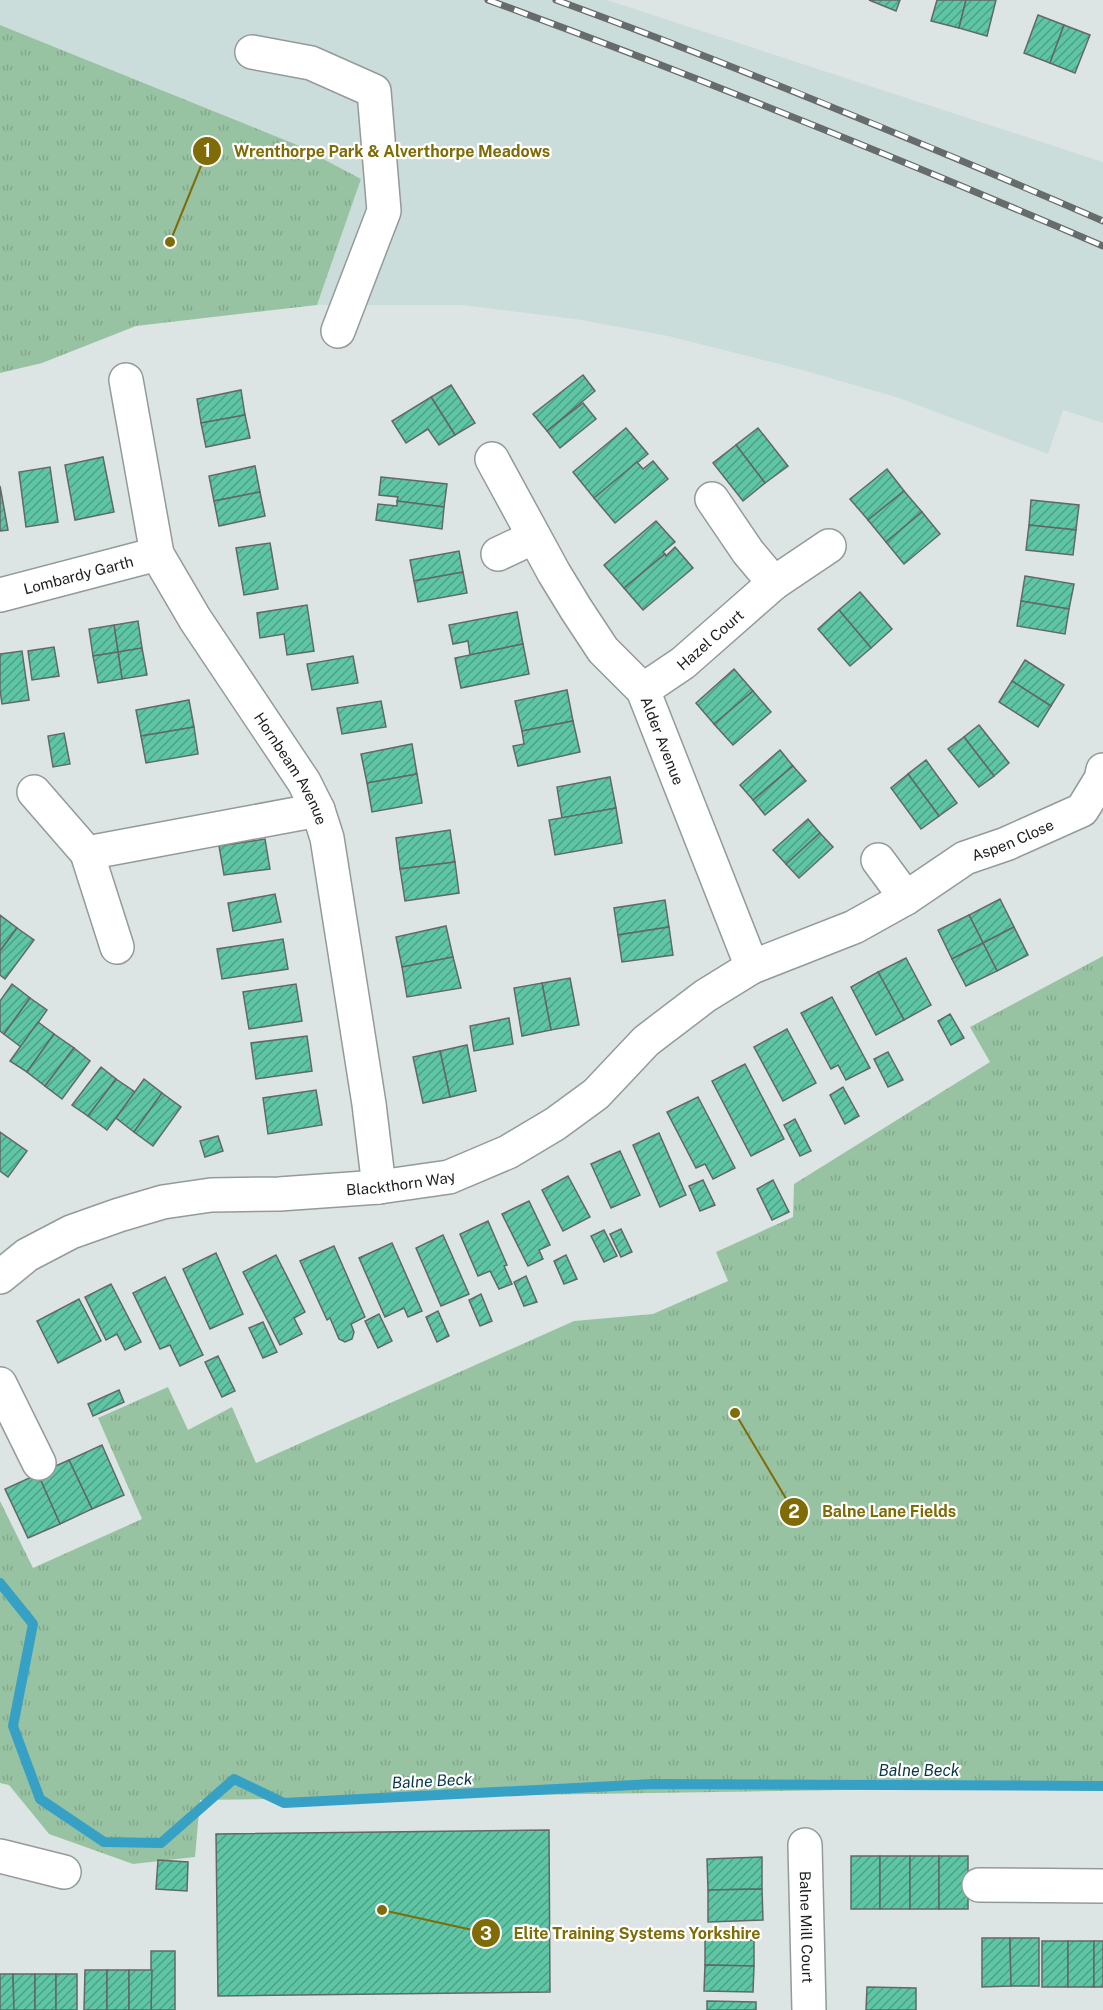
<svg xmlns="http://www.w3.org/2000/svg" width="1103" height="2010" viewBox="0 0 1103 2010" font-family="'Public Sans',sans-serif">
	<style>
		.built { fill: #cbdddb }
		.park { fill: url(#park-tufts) }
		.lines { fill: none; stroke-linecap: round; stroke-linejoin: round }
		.stream { stroke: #37a1c5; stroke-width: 10 }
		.building { fill: url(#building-hatch); stroke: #626866; stroke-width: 1.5 }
		.minor-casing { stroke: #939b9a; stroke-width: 36 }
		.minor { stroke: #fff; stroke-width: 33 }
		.rail-casing { stroke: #666b6b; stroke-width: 7 }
		.rail { stroke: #fff; stroke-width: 4.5; stroke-dasharray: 14; stroke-linecap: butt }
		.labels { text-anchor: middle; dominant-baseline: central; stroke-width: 4.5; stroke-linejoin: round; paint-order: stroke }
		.street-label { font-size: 15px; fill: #1c1f1f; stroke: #fff }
		.water-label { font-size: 16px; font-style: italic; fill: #073747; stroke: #fff }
		.leader { fill: none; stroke: #7f6c07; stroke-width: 2 }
		.callout-dot { fill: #7f6c07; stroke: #fff; stroke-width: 2 }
		.mark-label { font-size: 18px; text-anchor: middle; font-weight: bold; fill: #fff }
		.callout-label { font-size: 16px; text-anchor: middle; font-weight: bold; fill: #7f6c07; stroke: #fff; stroke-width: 4.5; stroke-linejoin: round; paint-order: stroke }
	</style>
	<defs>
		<pattern id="park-tufts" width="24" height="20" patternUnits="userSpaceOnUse" patternTransform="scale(1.5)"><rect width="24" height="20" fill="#98c3a2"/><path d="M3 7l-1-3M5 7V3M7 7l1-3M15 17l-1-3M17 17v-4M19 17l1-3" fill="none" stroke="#82a78b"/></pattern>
		<pattern id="building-hatch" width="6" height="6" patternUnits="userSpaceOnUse" patternTransform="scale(1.5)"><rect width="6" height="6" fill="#5ec6a5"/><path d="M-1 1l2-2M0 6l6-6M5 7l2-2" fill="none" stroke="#4da086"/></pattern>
	</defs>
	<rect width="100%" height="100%" fill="#dde5e4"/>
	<!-- built -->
	<path class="built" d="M0,0H607L1103,162V423L1063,410L1048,454L896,397L795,368L668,336L575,319L462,305H317L361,179L295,144L0,25Z"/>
	<!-- park -->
	<g class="park">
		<path d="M0,25L295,144L361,179L317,305L136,326L42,363L0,373Z"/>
		<path d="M1103,956V1786L200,1800L195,1857L133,1864L49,1834L9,1785L0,1783V1501L33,1568L142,1519L98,1418L168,1387L188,1430L232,1407L256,1463L574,1321L653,1314L728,1281L716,1252L793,1217L794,1184L990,1062L970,1027Z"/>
	</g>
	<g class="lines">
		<!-- stream -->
		<path class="stream" d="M0,1583L33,1624L13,1726L40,1799L104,1842L161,1843L234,1779L284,1803L653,1784L1103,1786"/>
	</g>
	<!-- building -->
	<g class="building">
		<path d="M869,0H900L896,11Z"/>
		<path d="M937,0H966L959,28L931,21Z"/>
		<path d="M966,0H996L987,36L959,28Z"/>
		<path d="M1038,15L1064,25L1050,63L1024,53Z"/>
		<path d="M1064,25L1090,35L1075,73L1050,63Z"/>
		<path d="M583,375L595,391L547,431L533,414Z"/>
		<path d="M451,385L475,423L455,435L431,397Z"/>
		<path d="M241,390L245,415L201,423L197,399Z"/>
		<path d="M431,397L455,435L439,445L428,429L406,443L392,421Z"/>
		<path d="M583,403L596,419L560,448L547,431Z"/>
		<path d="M245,415L250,438L206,447L201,423Z"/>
		<path d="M626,428L648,454L594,498L573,472Z"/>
		<path d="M758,428L788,466L765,483L736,445Z"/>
		<path d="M736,445L765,483L743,501L713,463Z"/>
		<path d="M103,457L114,512L75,520L65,465Z"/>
		<path d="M653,461L668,479L615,523L594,498L637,462L643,469Z"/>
		<path d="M255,466L260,492L214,501L209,476Z"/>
		<path d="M50,467L58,522L26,527L19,472Z"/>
		<path d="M887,469L904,491L868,520L850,499Z"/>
		<path d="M381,477L447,484L444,507L397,501L398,497L379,495Z"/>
		<path d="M0,486L8,530L0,531Z"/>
		<path d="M904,491L922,512L886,542L868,520Z"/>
		<path d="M260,492L265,516L219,526L214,501Z"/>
		<path d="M1031,500L1079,505L1076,530L1029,525Z"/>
		<path d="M397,501L444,507L442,529L376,520L378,504L397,506Z"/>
		<path d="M922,512L940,534L904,564L886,542Z"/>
		<path d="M656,521L675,542L663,552L665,554L624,588L604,565Z"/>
		<path d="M1029,525L1076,530L1073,555L1026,550Z"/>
		<path d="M270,543L278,589L244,595L236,548Z"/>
		<path d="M675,547L693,568L643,610L624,588L665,554L666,556Z"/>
		<path d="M459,551L463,572L414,581L410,560Z"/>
		<path d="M463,572L467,593L418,602L414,581Z"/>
		<path d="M1025,576L1074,584L1069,609L1021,601Z"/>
		<path d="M860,592L892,629L871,648L839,610Z"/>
		<path d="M1021,601L1069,609L1065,634L1017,626Z"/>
		<path d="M307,605L314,651L287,655L284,634L260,638L257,613Z"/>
		<path d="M839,610L871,648L850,666L818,629Z"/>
		<path d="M517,612L523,644L470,655L468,641L453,644L449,625Z"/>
		<path d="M138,621L142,648L118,652L114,625Z"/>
		<path d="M114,625L118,652L93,656L89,629Z"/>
		<path d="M523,644L529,674L461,688L455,658Z"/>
		<path d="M54,647L59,676L32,680L28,651Z"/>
		<path d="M142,648L147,675L122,679L118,652Z"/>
		<path d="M22,651L29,700L2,704L0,690V654Z"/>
		<path d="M118,652L122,679L98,683L93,656Z"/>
		<path d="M353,656L358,683L312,690L307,664Z"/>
		<path d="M1025,660L1064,685L1051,706L1012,681Z"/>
		<path d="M734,669L753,691L714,724L696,703Z"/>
		<path d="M1012,681L1051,706L1038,727L999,702Z"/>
		<path d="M567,690L573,721L522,731L515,701Z"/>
		<path d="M753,691L771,712L733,745L714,724Z"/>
		<path d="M189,700L194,727L141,736L136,710Z"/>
		<path d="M381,701L386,727L342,734L337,708Z"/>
		<path d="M573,721L580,752L518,766L513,746L524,744L522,731Z"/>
		<path d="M979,725L1009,763L994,776L964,737Z"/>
		<path d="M194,727L198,754L146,763L141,736Z"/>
		<path d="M64,733L70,764L53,767L48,736Z"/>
		<path d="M964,737L994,776L979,787L948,749Z"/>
		<path d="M412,744L417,774L367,783L361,754Z"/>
		<path d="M780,750L793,766L753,800L740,785Z"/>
		<path d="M926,760L957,803L939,816L908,774Z"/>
		<path d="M793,766L806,781L765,815L753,800Z"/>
		<path d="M417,774L422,803L372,812L367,783Z"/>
		<path d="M908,774L939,816L921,829L891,788Z"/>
		<path d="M610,777L616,808L562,818L557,787Z"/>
		<path d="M616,808L622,843L555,855L549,820Z"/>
		<path d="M808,819L820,833L786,864L773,850Z"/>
		<path d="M450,830L455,862L400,869L396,838Z"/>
		<path d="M820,833L833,847L799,878L786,864Z"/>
		<path d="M265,839L270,869L224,875L219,846Z"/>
		<path d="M455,862L459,893L405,901L400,869Z"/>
		<path d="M275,894L281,922L233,931L228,903Z"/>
		<path d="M1000,899L1014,927L983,943L969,915Z"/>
		<path d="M665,900L669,927L618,935L614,908Z"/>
		<path d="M0,915L17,928L0,951Z"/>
		<path d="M969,915L983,943L952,959L938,930Z"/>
		<path d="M446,926L453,957L402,967L396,937Z"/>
		<path d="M669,927L673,955L622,962L618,935Z"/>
		<path d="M1014,927L1028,955L997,971L983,943Z"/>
		<path d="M17,928L34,940L5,979L0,975V951Z"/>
		<path d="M283,939L288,969L222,979L217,949Z"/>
		<path d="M983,943L997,971L966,986L952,959Z"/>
		<path d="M453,957L461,988L407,997L402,967Z"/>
		<path d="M906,958L931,1005L904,1020L878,972Z"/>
		<path d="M878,972L904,1020L876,1035L851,987Z"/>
		<path d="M570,978L579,1025L551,1030L542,983Z"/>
		<path d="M542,983L551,1030L522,1036L514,988Z"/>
		<path d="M12,984L30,998L4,1034L0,1031V1001Z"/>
		<path d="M296,984L302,1021L249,1029L243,992Z"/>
		<path d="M832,997L870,1068L846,1080L838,1065L831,1069L801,1013Z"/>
		<path d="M30,998L47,1010L21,1047L4,1034Z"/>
		<path d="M950,1014L964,1038L951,1045L938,1021Z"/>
		<path d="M509,1018L513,1044L474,1051L470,1026Z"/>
		<path d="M38,1022L54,1034L27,1072L10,1061Z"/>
		<path d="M787,1029L816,1083L783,1101L754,1047Z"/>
		<path d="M54,1034L74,1048L45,1086L27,1072Z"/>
		<path d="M307,1036L312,1071L256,1079L251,1043Z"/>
		<path d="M467,1045L476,1091L450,1097L440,1051Z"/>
		<path d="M74,1048L90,1061L62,1099L45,1086Z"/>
		<path d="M440,1051L450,1097L423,1103L413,1057Z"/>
		<path d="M888,1052L903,1080L888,1087L874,1059Z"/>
		<path d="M745,1064L784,1139L751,1156L712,1081Z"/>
		<path d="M101,1067L116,1079L88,1116L72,1105Z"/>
		<path d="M116,1079L135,1092L107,1130L88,1116Z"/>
		<path d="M144,1079L162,1093L134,1132L116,1118Z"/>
		<path d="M843,1087L859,1116L845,1124L830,1095Z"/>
		<path d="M316,1090L322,1125L268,1134L263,1098Z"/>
		<path d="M162,1093L181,1107L153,1146L134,1132Z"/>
		<path d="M698,1097L735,1168L713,1179L705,1164L696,1168L667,1112Z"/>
		<path d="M795,1119L811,1151L800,1156L784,1125Z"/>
		<path d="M0,1132L27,1151L8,1177L0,1171Z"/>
		<path d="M659,1133L686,1195L660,1207L633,1145Z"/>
		<path d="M218,1136L223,1151L205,1157L200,1141Z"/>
		<path d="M620,1151L640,1195L611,1208L591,1164Z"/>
		<path d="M568,1176L590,1217L563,1231L542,1190Z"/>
		<path d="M703,1180L715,1205L700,1211L689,1186Z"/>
		<path d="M773,1180L789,1212L772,1220L757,1189Z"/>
		<path d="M529,1201L550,1245L539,1250L543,1259L528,1266L502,1214Z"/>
		<path d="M488,1221L507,1265L504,1266L512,1284L499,1289L490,1271L478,1276L460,1234Z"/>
		<path d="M621,1229L632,1252L621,1257L610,1234Z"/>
		<path d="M604,1230L617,1256L604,1262L591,1236Z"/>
		<path d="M443,1235L469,1294L441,1306L416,1248Z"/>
		<path d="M392,1243L422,1311L408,1317L404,1308L385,1317L359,1258Z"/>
		<path d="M334,1246L365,1317L351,1324L354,1332L352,1339L345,1342L339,1339L330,1318L327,1320L300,1261Z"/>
		<path d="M216,1253L243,1314L210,1329L183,1269Z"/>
		<path d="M276,1255L305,1312L294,1318L302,1334L280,1345L243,1272Z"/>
		<path d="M566,1255L577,1279L564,1284L554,1261Z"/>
		<path d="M526,1276L537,1302L524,1306L514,1282Z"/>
		<path d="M165,1277L203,1355L180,1366L170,1345L160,1349L133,1293Z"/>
		<path d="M111,1284L141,1342L125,1350L117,1334L106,1340L85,1297Z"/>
		<path d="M481,1294L492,1321L480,1326L469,1300Z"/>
		<path d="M79,1299L101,1341L58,1363L37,1321Z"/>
		<path d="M438,1311L449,1336L437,1342L426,1317Z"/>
		<path d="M379,1314L392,1341L378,1348L365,1321Z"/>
		<path d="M263,1322L277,1352L263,1358L249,1328Z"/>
		<path d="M218,1356L235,1391L222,1397L205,1362Z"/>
		<path d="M119,1390L124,1402L93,1416L88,1404Z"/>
		<path d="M102,1445L124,1495L92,1509L69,1460Z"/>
		<path d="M69,1460L92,1509L60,1524L38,1474Z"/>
		<path d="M38,1474L60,1524L28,1538L5,1489Z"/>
		<path d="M549,1830L550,1992L218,1996L216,1834Z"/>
		<rect x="851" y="1856" width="29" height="53"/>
		<rect x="880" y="1856" width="30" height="53"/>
		<rect x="910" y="1856" width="29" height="53"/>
		<rect x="939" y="1856" width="29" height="53"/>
		<path d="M762,1857V1889L708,1890L707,1859Z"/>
		<path d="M158,1860L188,1862L187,1891L156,1889Z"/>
		<path d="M762,1889L763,1920L708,1922V1890Z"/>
		<path d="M982,1938H1010L1011,1986L982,1987Z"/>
		<path d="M1010,1938H1039V1986H1011Z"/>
		<path d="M705,1939L754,1940V1966L705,1965Z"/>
		<rect x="1042" y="1941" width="26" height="46"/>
		<rect x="1068" y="1941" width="26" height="46"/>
		<rect x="1094" y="1941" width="9" height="46"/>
		<rect x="151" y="1951" width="24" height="59"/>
		<path d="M705,1965L754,1966L753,1992L704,1991Z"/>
		<path d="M85,1970H107V2010H84Z"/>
		<rect x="107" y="1970" width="22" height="40"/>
		<path d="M129,1970H152L151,2010H129Z"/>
		<path d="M0,1974H13L14,2010H0Z"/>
		<path d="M13,1974H35V2010H14Z"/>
		<rect x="35" y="1974" width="21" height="36"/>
		<rect x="56" y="1974" width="21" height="36"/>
		<path d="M867,1987L916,1988V2010H866Z"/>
		<path d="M707,2001L756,2002V2010H707Z"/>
	</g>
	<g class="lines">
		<!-- minor casing -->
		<g class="minor-casing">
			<g id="minor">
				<path d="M252,52L311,63L374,91L384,211L338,331"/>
				<path id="s1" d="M126,380L157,554L195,619L304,782L318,810L327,838L369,1104L379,1187"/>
				<path id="s2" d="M492,459L554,573L576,609L603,650L643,690L752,967"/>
				<path d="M712,499L748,552L774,583"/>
				<path d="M498,554L534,537"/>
				<path id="s3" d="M0,595L157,554"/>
				<path id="s4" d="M643,690L683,663L774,583L829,546"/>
				<path d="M34,792L87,853L117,947"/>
				<path d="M87,853L318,810"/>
				<path d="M878,860L906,898"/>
				<path id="s5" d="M0,1277L27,1255L71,1232L119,1215L163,1202L211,1195L279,1194L379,1187L449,1177L508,1152L555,1124L596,1094L646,1041L705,996L752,967L854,927L906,898L965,858L1006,844L1082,810L1101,779L1103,770"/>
				<path d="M0,1384L39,1463"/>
				<path id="s6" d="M805,1845L809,2010"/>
				<path d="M0,1856L64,1872"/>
				<path d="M979,1885L1103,1886"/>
			</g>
		</g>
		<!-- minor -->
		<use href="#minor" class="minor"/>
		<!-- rail casing -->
		<g class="rail-casing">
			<g id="rail">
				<path d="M488,0C696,76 900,159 1103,246"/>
				<path d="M556,0C740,67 922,143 1103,221"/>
			</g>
		</g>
		<!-- rail -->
		<use href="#rail" class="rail"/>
	</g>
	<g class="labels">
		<!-- street labels -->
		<g class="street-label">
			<text stroke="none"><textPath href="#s3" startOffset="81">Lombardy Garth</textPath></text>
			<text stroke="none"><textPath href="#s4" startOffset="84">Hazel Court</textPath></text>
			<text stroke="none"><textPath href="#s2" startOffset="332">Alder Avenue</textPath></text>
			<text stroke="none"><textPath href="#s1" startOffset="430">Hornbeam Avenue</textPath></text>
			<text stroke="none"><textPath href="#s5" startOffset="1132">Aspen Close</textPath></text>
			<text stroke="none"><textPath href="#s5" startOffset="420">Blackthorn Way</textPath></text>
			<text stroke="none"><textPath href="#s6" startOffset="82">Balne Mill Court</textPath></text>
		</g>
		<!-- water labels -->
		<g class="water-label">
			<text x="919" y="1770">Balne Beck</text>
			<text transform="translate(432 1781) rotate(-3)">Balne Beck</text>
		</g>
	</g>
	<!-- callouts -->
	<path class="leader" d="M170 242L207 151M735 1413L794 1512M382 1910L486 1933"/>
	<g class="callout-dot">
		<circle cx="170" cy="242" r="6"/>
		<circle cx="735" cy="1413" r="6"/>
		<circle cx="382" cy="1910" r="6"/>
		<circle cx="207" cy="151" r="15"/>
		<circle cx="794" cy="1512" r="15"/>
		<circle cx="486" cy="1933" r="15"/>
	</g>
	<g class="mark-label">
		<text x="207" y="157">1</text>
		<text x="794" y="1518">2</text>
		<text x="486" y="1940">3</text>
	</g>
	<g class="callout-label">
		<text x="392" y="157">Wrenthorpe Park &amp; Alverthorpe Meadows</text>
		<text x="889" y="1517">Balne Lane Fields</text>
		<text x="637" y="1939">Elite Training Systems Yorkshire</text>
	</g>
</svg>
